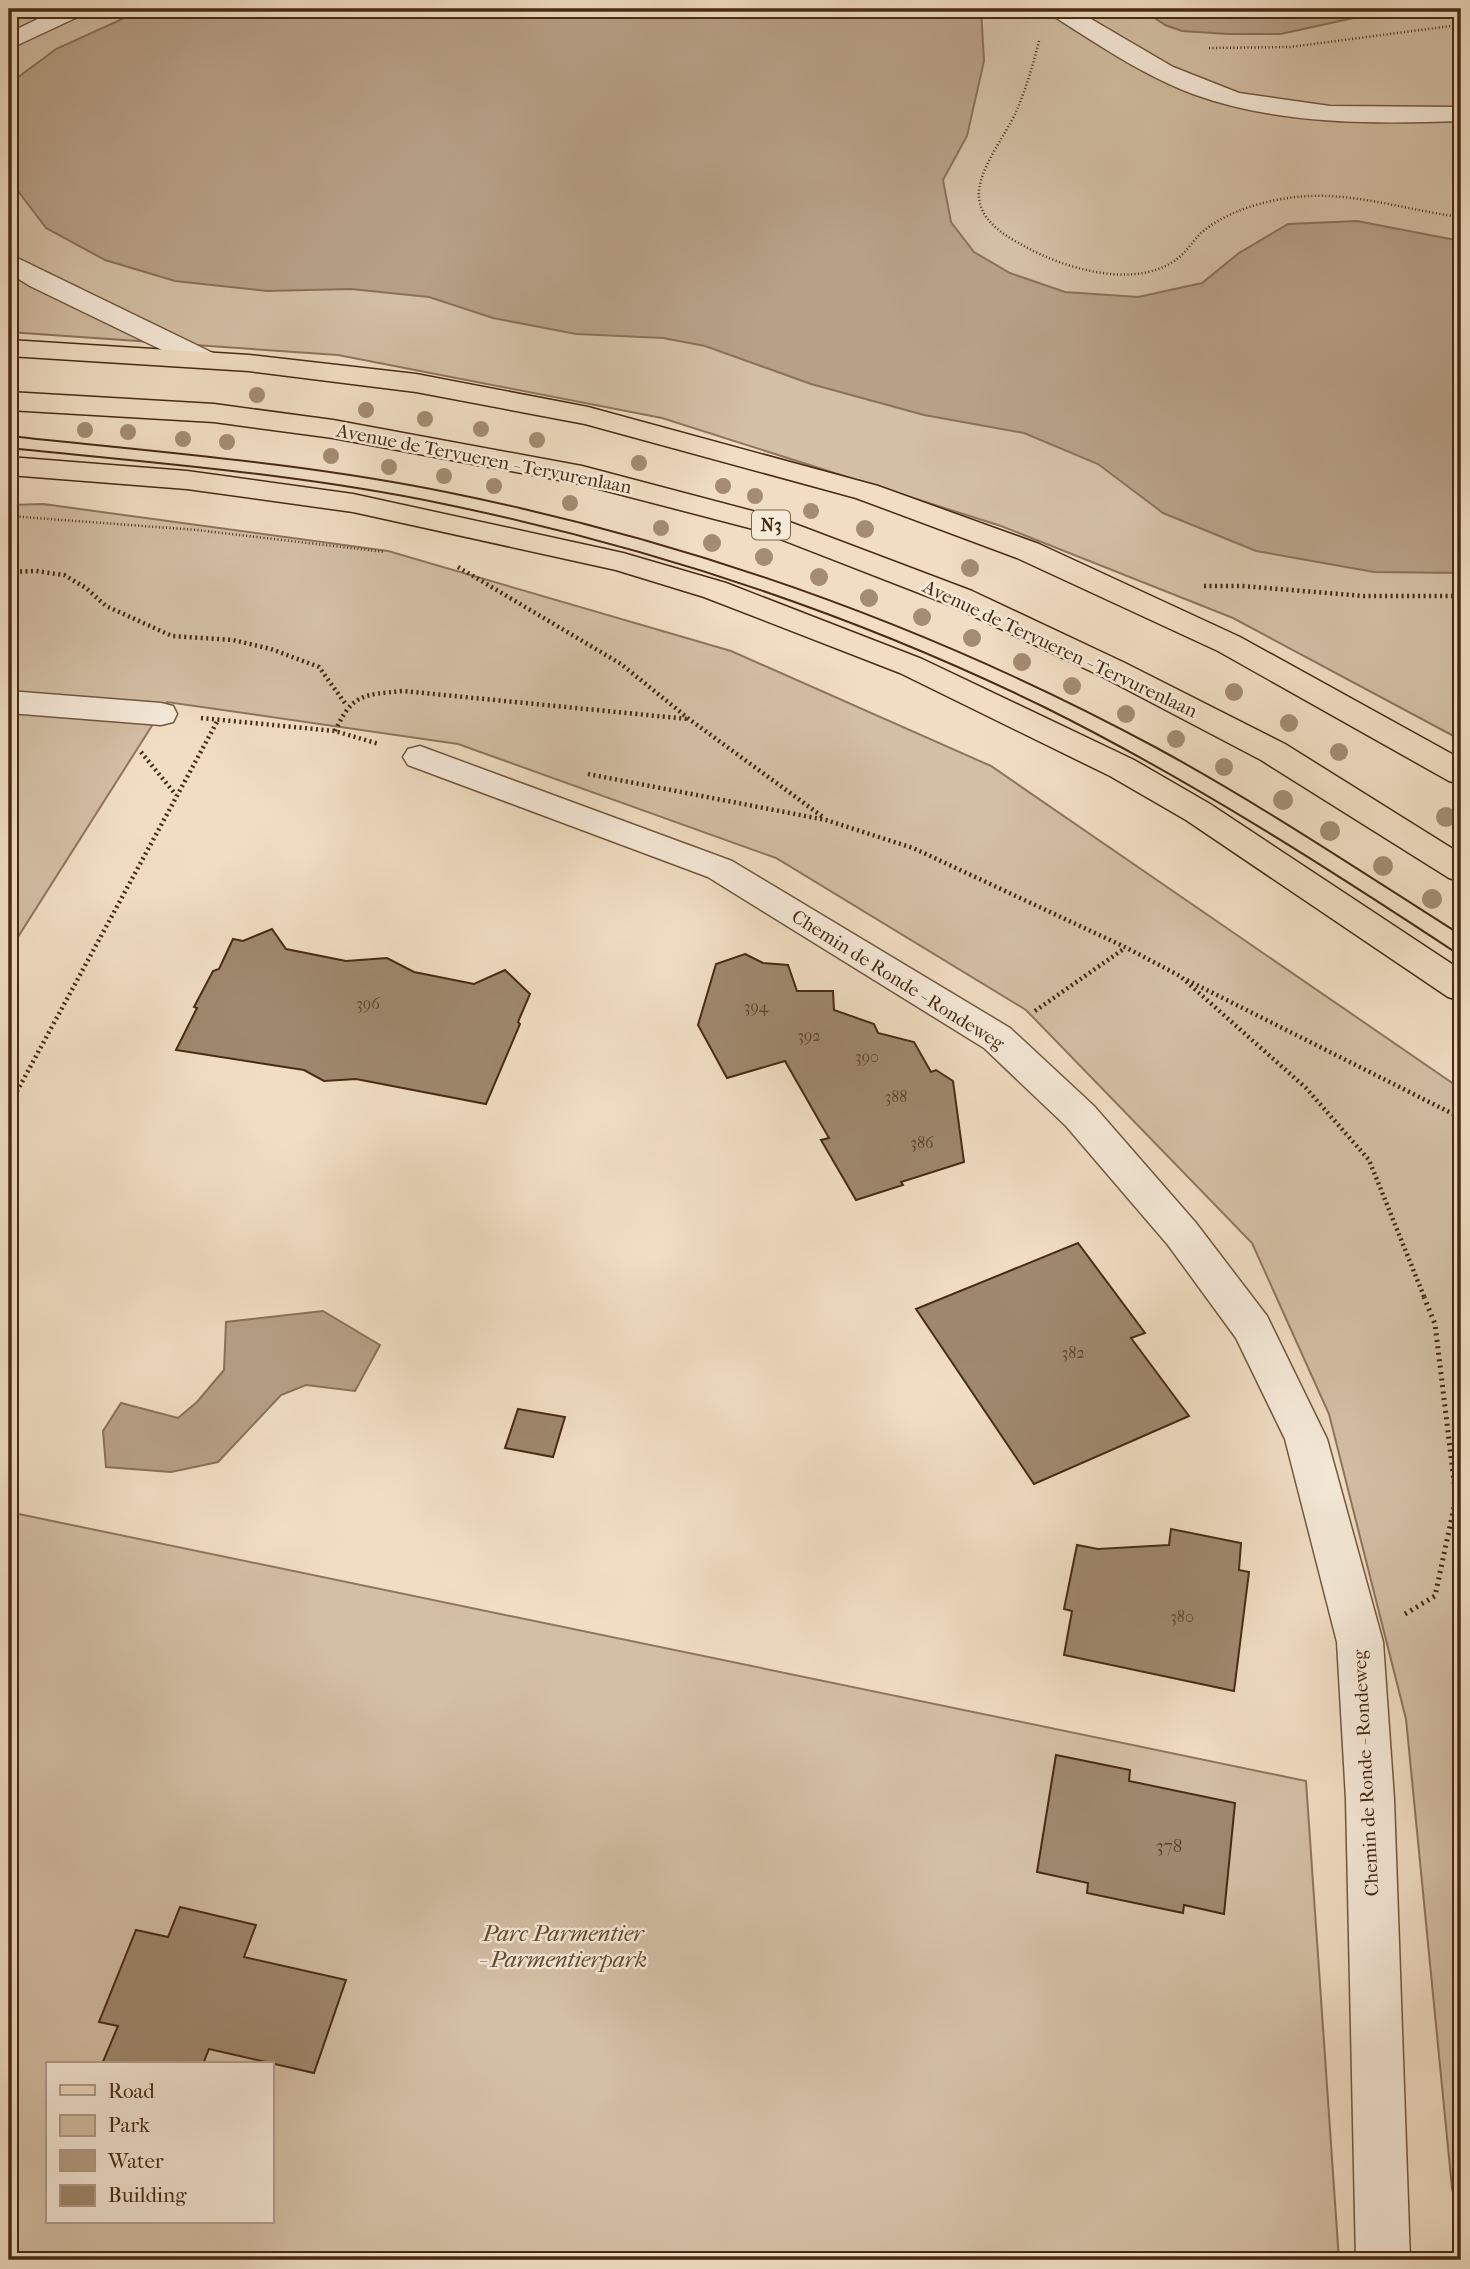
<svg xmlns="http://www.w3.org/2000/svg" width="1470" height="2269" viewBox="0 0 1470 2269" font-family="'IM FELL French Canon',serif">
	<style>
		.green { fill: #d3bfa5; stroke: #8e755c; stroke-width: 2; fill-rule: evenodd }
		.water { fill: #b7a087; stroke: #8b7158; stroke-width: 2 }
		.building { fill: #9f886e; stroke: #482b12; stroke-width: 2 }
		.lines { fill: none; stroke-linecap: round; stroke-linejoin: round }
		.minor-casing { stroke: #72583e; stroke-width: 3 }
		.major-casing { stroke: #482b12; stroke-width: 3 }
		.path-far2 { stroke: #482b12; stroke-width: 2.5; stroke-dasharray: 1 2.5; stroke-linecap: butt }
		.path-far1 { stroke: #482b12; stroke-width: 4.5; stroke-dasharray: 2 3.5; stroke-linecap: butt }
		.path { stroke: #482b12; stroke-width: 5; stroke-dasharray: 2 4.5; stroke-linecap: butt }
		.minor { fill: #f5e9d8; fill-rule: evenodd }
		.major { fill: #f0ddc3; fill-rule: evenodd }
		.tram { stroke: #482b12; stroke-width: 2 }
		.tree { fill: #a38c72 }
		.labels { text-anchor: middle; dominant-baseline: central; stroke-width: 5; stroke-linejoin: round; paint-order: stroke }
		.number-label { font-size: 16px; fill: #5e4229 }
		.shield { fill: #f5e9d8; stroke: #7c644d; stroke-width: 2 }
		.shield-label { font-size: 18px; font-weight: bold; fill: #482b12 }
		.street-label { font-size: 19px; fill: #482b12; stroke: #f5e9d8 }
		.near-number-label { font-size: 19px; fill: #5e4229 }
		.near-park-label { font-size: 23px; font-style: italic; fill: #64492f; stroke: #f5e9d8 }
	</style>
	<rect width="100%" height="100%" fill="#f0ddc3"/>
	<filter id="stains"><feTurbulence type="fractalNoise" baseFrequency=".00286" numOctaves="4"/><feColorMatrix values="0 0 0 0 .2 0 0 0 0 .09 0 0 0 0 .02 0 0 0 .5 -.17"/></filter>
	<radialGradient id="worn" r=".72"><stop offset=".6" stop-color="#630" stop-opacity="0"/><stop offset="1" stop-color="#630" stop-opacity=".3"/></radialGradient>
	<!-- green -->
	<g class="green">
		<path d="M9,9H1461V740L1233,618L1001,526L662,418L338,355L9,332Z"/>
		<path d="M43,504L388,551L731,651L991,766L1461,1089V2231L1452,2188L1406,1719L1329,1414L1252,1243L1026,1010L776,858L458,744L167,702L9,951V505Z"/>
		<path d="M9,1512L1306,1781L1339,2260H9ZM47,2064H271V2222H47Z"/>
	</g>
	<!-- water -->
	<g class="water">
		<path d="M144,9H981L984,61L967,136L943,180L951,222L974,252L1010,273L1065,292L1138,297L1202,283L1239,253L1288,224L1357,221L1461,241V573L1374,572L1256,551L1163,513L1098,464L1024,433L924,415L811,384L705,346L663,338L576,334L493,318L429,297L351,289L267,291L175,281L105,260L46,228L9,179V84L56,49Z"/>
		<path d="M1142,9H1394L1281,34H1228L1182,31L1165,25Z"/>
		<path d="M323,1311L380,1345L355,1391L306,1385L281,1395L218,1462L171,1472L106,1467L103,1431L121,1403L178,1418L197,1402L224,1370L226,1322Z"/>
	</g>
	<!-- building -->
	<g class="building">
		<path d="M272,929L286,949L346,961L387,958L414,972L474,984L505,970L530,994L518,1022L520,1024L486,1104L356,1079L324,1081L304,1070L176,1050L197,1008L194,1007L213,971L219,969L233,939L243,941Z"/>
		<path d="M745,954L763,963L788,965L797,991H833L834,1010L874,1024L878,1033L914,1042L931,1072L936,1070L953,1081L964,1162L901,1182L903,1185L856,1200L821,1140L829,1138L785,1061L727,1078L698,1025L716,964Z"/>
		<path d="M1078,1243L1145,1333L1131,1338L1189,1416L1034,1484L916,1309Z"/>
		<path d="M518,1409L565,1417L553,1457L505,1448Z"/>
		<path d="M1171,1529L1241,1543L1239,1570L1249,1572L1234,1691L1064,1655L1072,1611L1064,1609L1077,1545L1098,1549L1169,1545Z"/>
		<path d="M1056,1755L1130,1770L1129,1781L1235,1803L1224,1914L1184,1905L1183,1913L1087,1893L1088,1883L1037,1872Z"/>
		<path d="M180,1907L256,1925L244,1957L346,1980L314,2073L209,2049L203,2064H102L118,2026L99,2022L136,1930L168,1937Z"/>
	</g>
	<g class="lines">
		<!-- minor casing -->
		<g class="minor-casing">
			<g id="minor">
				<path d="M58,9H88L84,14L9,49V33Z"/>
				<path d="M1046,9H1074L1173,67L1239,93L1330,106L1461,107V121C1372,124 1279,125 1193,94C1142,75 1096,43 1050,14Z"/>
				<path d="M9,254L215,354L219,360L215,366L205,368L195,366L30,286L9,273Z"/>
				<path d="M9,691L161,703L173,706L177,714L173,722L161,725L9,713Z"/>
				<path d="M420,746L732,861L1010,1028L1094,1106L1196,1223L1267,1316L1327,1439L1383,1642L1394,1799L1410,2260H1356L1346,1799L1337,1642L1285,1439L1236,1338L1168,1245L1066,1126L984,1048L708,877L408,765L403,757L408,749Z"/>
			</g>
		</g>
		<!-- major casing -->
		<g class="major-casing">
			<g id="major">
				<path d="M9,340L249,355L416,374L588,407L878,486L1039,544L1240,637L1461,759V784L1449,781L1218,651L1017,558L856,498L585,424L416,392L249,371L9,356Z"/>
				<path d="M9,392L214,404L333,420L582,466L779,518L972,591L1125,663L1285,744L1461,854V882L1449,878L1261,760L1103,677L950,605L757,530L580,484L333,438L214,422L9,410Z"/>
				<path d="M9,457L187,471L353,494L623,553L726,583L922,659L1134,760L1210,804L1461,970V1001L1448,997L1186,820L1110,776L900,673L704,597L616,570L353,512L187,489L9,475Z"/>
			</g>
		</g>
		<!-- path-far2 -->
		<g class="path-far2">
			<path d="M1039,41C1033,65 1026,89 1016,112C1006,135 976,172 979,198C981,221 1005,236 1024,246C1063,268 1130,288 1171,263C1184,256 1191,243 1201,233C1224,213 1259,202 1288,198C1347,189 1403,210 1461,217"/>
			<path d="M1209,48L1290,47L1451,26L1461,21"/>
			<path d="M9,516L197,530L385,552"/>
		</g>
		<!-- path-far1 -->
		<g class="path-far1">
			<path d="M458,567L621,664L689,719L823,817"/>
			<path d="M9,572L36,571L64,575L86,588L106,606L172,636L233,640L271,649L319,667L347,706"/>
			<path d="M1204,586H1242L1364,596H1461"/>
			<path d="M201,718L335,731L379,744"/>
			<path d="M335,731C353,693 363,695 403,691L688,719"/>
			<path d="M141,752L176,795"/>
			<path d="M588,774L826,820L913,848L1125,947L1180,976L1306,1088L1369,1160L1425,1299"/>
			<path d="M1187,980L1461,1118"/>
			<path d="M1035,1011L1125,948"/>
			<path d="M9,1106L218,720"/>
		</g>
		<!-- path -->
		<path class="path" d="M1405,1614L1435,1596L1456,1498L1435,1324L1424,1297"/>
		<!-- minor -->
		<use href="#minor" class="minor"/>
		<!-- major -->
		<use href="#major" class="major"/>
		<!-- tram -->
		<g class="tram">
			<path d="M9,436C157,452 305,463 451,493C696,543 934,628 1155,747C1260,804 1360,871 1461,935"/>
			<path d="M9,448C154,463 301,474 444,504C651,547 854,614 1044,707C1189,779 1326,867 1461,956"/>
		</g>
	</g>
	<!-- trees -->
	<g class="tree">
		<circle cx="257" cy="395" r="8"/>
		<circle cx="366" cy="410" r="8"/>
		<circle cx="425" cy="419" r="8"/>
		<circle cx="481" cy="429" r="8"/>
		<circle cx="85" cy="430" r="8"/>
		<circle cx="128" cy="432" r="8"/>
		<circle cx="183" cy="439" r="8"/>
		<circle cx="537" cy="440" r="8"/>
		<circle cx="227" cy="442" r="8"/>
		<circle cx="331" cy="456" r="8"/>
		<circle cx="639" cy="463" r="8"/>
		<circle cx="389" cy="467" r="8"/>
		<circle cx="444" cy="476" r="8"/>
		<circle cx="494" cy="486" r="8"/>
		<circle cx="723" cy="486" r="8"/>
		<circle cx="755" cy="496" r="8"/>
		<circle cx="570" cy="503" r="8"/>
		<circle cx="811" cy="511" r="8"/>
		<circle cx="661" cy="528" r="8"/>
		<circle cx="865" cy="529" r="9"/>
		<circle cx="712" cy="543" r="9"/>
		<circle cx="764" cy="557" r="9"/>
		<circle cx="970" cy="568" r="9"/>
		<circle cx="819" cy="577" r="9"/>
		<circle cx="869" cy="598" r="9"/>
		<circle cx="922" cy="617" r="9"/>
		<circle cx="972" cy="638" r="9"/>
		<circle cx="1022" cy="662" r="9"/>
		<circle cx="1072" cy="686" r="9"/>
		<circle cx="1234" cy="692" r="9"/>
		<circle cx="1126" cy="714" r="9"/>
		<circle cx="1289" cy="723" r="9"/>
		<circle cx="1176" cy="739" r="9"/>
		<circle cx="1339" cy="752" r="9"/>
		<circle cx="1224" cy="767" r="9"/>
		<circle cx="1283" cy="800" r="10"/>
		<circle cx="1446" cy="817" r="10"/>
		<circle cx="1330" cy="831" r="10"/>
		<circle cx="1383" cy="866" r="10"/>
		<circle cx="1432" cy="899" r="10"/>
	</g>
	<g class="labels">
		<!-- number labels -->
		<g class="number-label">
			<text x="368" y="1003">396</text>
			<text x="756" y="1006">394</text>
			<text x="809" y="1035">392</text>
			<text x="867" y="1056">390</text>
			<text x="896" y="1096">388</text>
			<text x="922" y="1142">386</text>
			<text x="1073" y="1352">382</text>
			<text x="1182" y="1616">380</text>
		</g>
		<!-- shield labels -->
		<rect class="shield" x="752" y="510.5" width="38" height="29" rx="5"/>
		<g class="shield-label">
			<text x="771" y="525">N3</text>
		</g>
		<!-- street labels -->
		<g class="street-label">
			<text transform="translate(484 459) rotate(11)">Avenue de Tervueren - Tervurenlaan</text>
			<text transform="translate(1060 649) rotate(25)">Avenue de Tervueren - Tervurenlaan</text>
			<text transform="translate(898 980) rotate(32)">Chemin de Ronde - Rondeweg</text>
			<text transform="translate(1366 1773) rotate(-93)">Chemin de Ronde - Rondeweg</text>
		</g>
		<!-- near-number labels -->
		<g class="near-number-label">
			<text x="1169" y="1846">378</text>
		</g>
		<!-- near-park labels -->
		<g class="near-park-label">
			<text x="563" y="1933">Parc Parmentier<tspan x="563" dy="26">- Parmentierpark</tspan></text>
		</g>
	</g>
	<!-- margin -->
	<rect width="1470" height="2269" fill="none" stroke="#f0ddc3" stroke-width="35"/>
	<rect x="10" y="10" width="1449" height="2248" fill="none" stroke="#482b12" stroke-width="3.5"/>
	<rect x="18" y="18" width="1435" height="2234" fill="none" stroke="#482b12" stroke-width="2"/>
	<!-- legend -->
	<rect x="46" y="2062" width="228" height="161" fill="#f5e9d8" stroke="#b09d89" stroke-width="2"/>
	<rect x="60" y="2085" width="35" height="10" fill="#f0ddc3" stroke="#b09d89" stroke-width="2"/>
	<text x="108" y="2098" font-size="21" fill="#482b12">Road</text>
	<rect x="60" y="2115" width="35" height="21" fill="#d3bfa5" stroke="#b09d89" stroke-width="2"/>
	<text x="108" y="2132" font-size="21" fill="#482b12">Park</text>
	<rect x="60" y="2150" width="35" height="21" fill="#b7a087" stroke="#b09d89" stroke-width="2"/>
	<text x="108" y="2168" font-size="21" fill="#482b12">Water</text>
	<rect x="60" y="2185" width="35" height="21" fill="#9f886e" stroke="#b09d89" stroke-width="2"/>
	<text x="108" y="2202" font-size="21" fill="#482b12">Building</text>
	<rect width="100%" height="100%" filter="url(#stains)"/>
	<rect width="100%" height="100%" fill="url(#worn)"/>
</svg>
